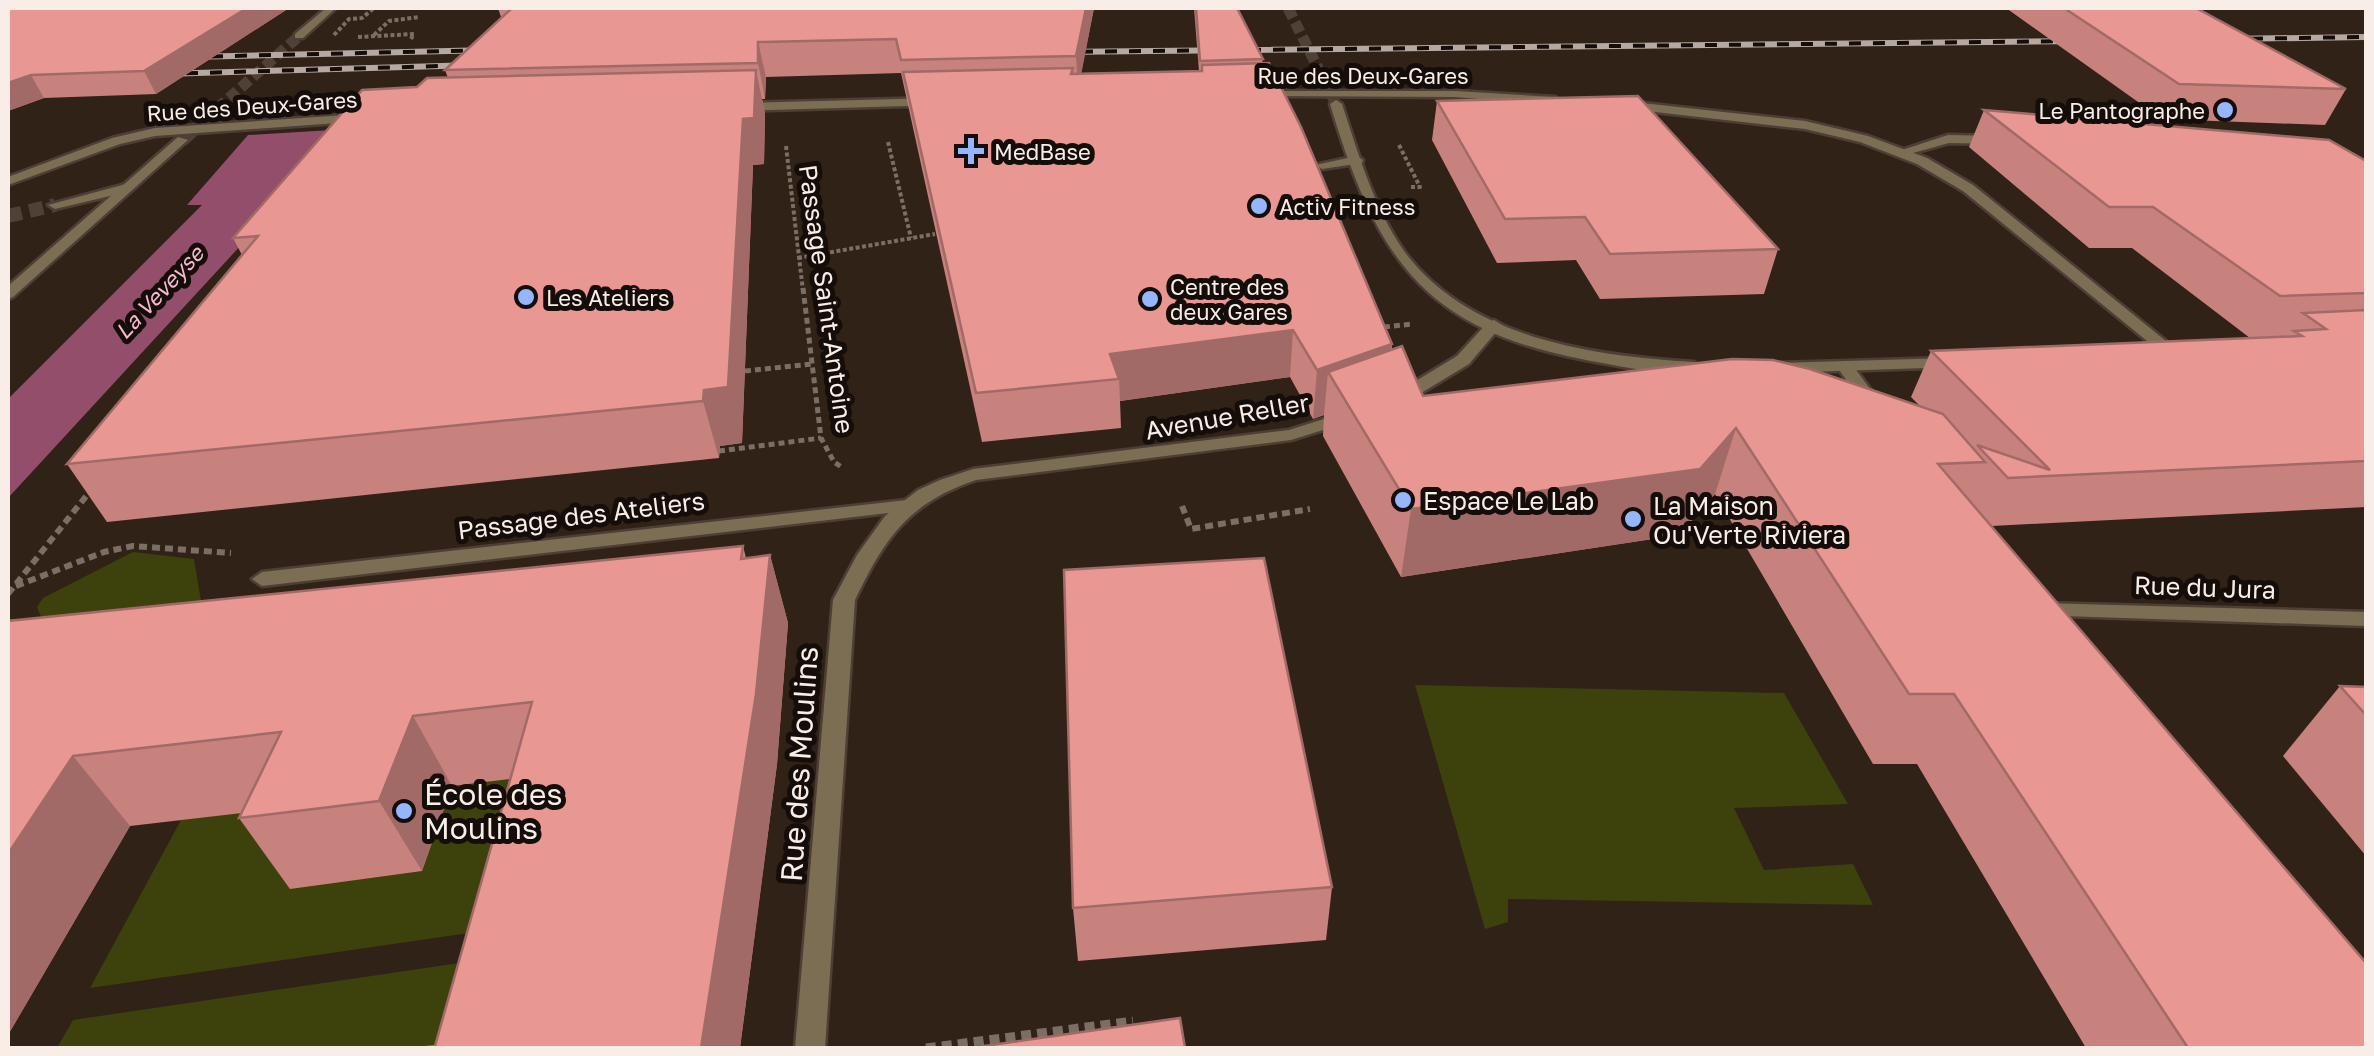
<svg xmlns="http://www.w3.org/2000/svg" width="2374" height="1056" viewBox="0 0 2374 1056" font-family="'Golos Text',sans-serif">
	<style>
		.green { fill: #3d410c }
		.water { fill: #924e6b }
		.lines { fill: none; stroke-linecap: round; stroke-linejoin: round }
		.minor-tunnel { stroke: #4f4137; stroke-width: 14; stroke-dasharray: 14 8; stroke-linecap: butt }
		.tertiary-tunnel-far1 { stroke: #4f4137; stroke-width: 11; stroke-dasharray: 11 5; stroke-linecap: butt }
		.tertiary-tunnel { stroke: #4f4137; stroke-width: 14; stroke-dasharray: 14 8; stroke-linecap: butt }
		.service-casing { stroke: #4d3f35; stroke-width: 5 }
		.minor-casing { stroke: #4d3f35; stroke-width: 5 }
		.tertiary-casing { stroke: #4d3f35; stroke-width: 5 }
		.path-far3 { stroke: #7c6e65; stroke-width: 4; stroke-dasharray: 4 2.5; stroke-linecap: butt }
		.path-far2 { stroke: #7c6e65; stroke-width: 5; stroke-dasharray: 6 4; stroke-linecap: butt }
		.path-far1 { stroke: #7c6e65; stroke-width: 6; stroke-dasharray: 8 5; stroke-linecap: butt }
		.path { stroke: #7c6e65; stroke-width: 9; stroke-dasharray: 10 6; stroke-linecap: butt }
		.service { fill: #7c6e53; fill-rule: evenodd }
		.minor { fill: #7c6e53; fill-rule: evenodd }
		.tertiary { fill: #7c6e53; fill-rule: evenodd }
		.rail-casing { stroke: #b5a9a1; stroke-width: 6 }
		.rail { stroke: #140d09; stroke-width: 4; stroke-dasharray: 12; stroke-linecap: butt }
		.path-bridge { stroke: #7c6e65; stroke-width: 4; stroke-dasharray: 4 2.5; stroke-linecap: butt }
		.wall { fill: #c8827e }
		.shaded-wall { fill: #a26a66 }
		.building { fill: #e89792; stroke: #a26a66; stroke-width: 2.5 }
		.poi-dot { fill: #95b6fd; stroke: #140d09; stroke-width: 4 }
		.labels { text-anchor: middle; dominant-baseline: central; stroke-width: 10; stroke-linejoin: round; paint-order: stroke }
		.far-street-label { font-size: 22px; fill: #f9eee7; stroke: #140d09 }
		.far-poi-label { font-size: 22px; fill: #f9eee7; stroke: #140d09; text-anchor: start }
		.far-water-label { font-size: 22px; font-style: italic; fill: #f5b8cf; stroke: #140d09 }
		.street-label { font-size: 25px; fill: #f9eee7; stroke: #140d09 }
		.poi-label { font-size: 25px; fill: #f9eee7; stroke: #140d09; text-anchor: start }
		.near-street-label { font-size: 30px; fill: #f9eee7; stroke: #140d09 }
		.near-poi-label { font-size: 30px; fill: #f9eee7; stroke: #140d09; text-anchor: start }
	</style>
	<rect width="100%" height="100%" fill="#312218"/>
	<!-- green -->
	<g class="green">
		<path d="M133,552L194,559L202,607L54,649L37,607L43,598Z"/>
		<path d="M1415,685L1784,693L1848,804L1734,808L1764,870L1853,864L1873,905L1508,899V922L1485,929Z"/>
		<path d="M564,772L524,925L90,988L181,820L327,802L422,871L452,786Z"/>
		<path d="M500,957L475,1048H57L73,1020Z"/>
	</g>
	<!-- water -->
	<path class="water" d="M348,129L8,498V399L202,205H187L248,135Z"/>
	<g class="lines">
		<!-- minor-tunnel -->
		<path class="minor-tunnel" d="M8,216L55,205"/>
		<!-- tertiary-tunnel-far1 -->
		<g class="tertiary-tunnel-far1">
			<path d="M1288,8L1336,104"/>
			<path d="M193,130L299,36"/>
		</g>
		<!-- tertiary-tunnel -->
		<path class="tertiary-tunnel" d="M182,140L196,127"/>
		<!-- service casing -->
		<g class="service-casing">
			<g id="service">
				<path d="M1948,135L1999,136L2005,140L1999,144L1949,143L1902,156L1896,152Z"/>
				<path d="M1357,156L1363,160L1362,163L1322,169L1315,165Z"/>
				<path d="M907,500L914,502L917,506L914,510L262,586L252,579L262,572Z"/>
			</g>
		</g>
		<!-- minor casing -->
		<g class="minor-casing">
			<g id="minor">
				<path d="M1259,91H1455L1555,97L1561,101L1555,105L1455,97L1255,96L1253,94Z"/>
				<path d="M936,98L942,102L940,105L740,111L734,107L740,103Z"/>
				<path d="M1624,101L1805,121L1868,136L1927,158L1973,185L2182,354L2174,359L2168,358L1963,191L1917,164L1860,142L1805,129L1620,108L1618,105Z"/>
				<path d="M361,114L365,115V121L155,136L120,144L8,185V177L112,138L155,128Z"/>
				<path d="M126,184L131,185V191L55,209L48,205Z"/>
				<path d="M1494,320L1502,325L1469,364L1403,404H1391L1388,400L1391,396L1457,356L1488,322Z"/>
				<path d="M1845,362L1851,363L1879,401L1882,405L1879,409H1867L1837,367Z"/>
				<path d="M1346,412L1352,413L1355,417L1352,421L1291,440L976,480C908,503 885,538 855,600L825,1048H795L833,600L857,555L885,516L918,490L940,480L973,469L1289,430Z"/>
				<path d="M2042,603L2366,612V626L2034,615L2031,610L2034,605Z"/>
			</g>
		</g>
		<!-- tertiary casing -->
		<g class="tertiary-casing">
			<g id="tertiary">
				<path d="M326,8H336L303,38H295V34Z"/>
				<path d="M1336,100L1342,104C1358,153 1374,208 1404,251C1469,339 1593,356 1694,362L1702,367L1700,371C1665,377 1621,366 1586,360C1421,329 1376,256 1330,104Z"/>
				<path d="M178,137L188,140L13,297L8,299V286Z"/>
				<path d="M1949,358L1955,359V367L1778,373L1770,368L1778,363Z"/>
			</g>
		</g>
		<!-- path-far3 -->
		<g class="path-far3">
			<path d="M374,35L389,21L419,17"/>
			<path d="M358,37L414,34L411,39"/>
			<path d="M888,142L911,238"/>
			<path d="M1399,145L1420,187H1409"/>
			<path d="M786,146L803,291"/>
			<path d="M798,258L935,234"/>
		</g>
		<!-- path-far2 -->
		<g class="path-far2">
			<path d="M803,288L821,438L834,462L843,468"/>
			<path d="M1384,327L1413,324"/>
			<path d="M745,371L812,364"/>
			<path d="M719,451L821,438"/>
		</g>
		<!-- path-far1 -->
		<g class="path-far1">
			<path d="M1182,506L1191,529L1310,509"/>
			<path d="M16,586L104,552L133,546L231,553"/>
			<path d="M8,594L91,490"/>
		</g>
		<!-- path -->
		<path class="path" d="M926,1048L1133,1021"/>
		<!-- service -->
		<use href="#service" class="service"/>
		<!-- minor -->
		<use href="#minor" class="minor"/>
		<!-- tertiary -->
		<use href="#tertiary" class="tertiary"/>
		<!-- rail casing -->
		<g class="rail-casing">
			<g id="rail">
				<path d="M2227,39L2366,37"/>
				<path d="M1057,52L2082,41"/>
				<path d="M187,57L492,50"/>
				<path d="M162,74L477,65"/>
			</g>
		</g>
		<!-- rail -->
		<use href="#rail" class="rail"/>
		<!-- path-bridge -->
		<path class="path-bridge" d="M334,35L349,19L362,18L374,8"/>
	</g>
	<!-- wall -->
	<g class="wall">
		<path d="M8,8H289L156,94L44,98L8,111Z"/>
		<path d="M498,8H1094L1081,73L1199,71L1194,8H1237L1263,59L1262,63L1392,344V350L1423,396L1920,406L1911,397L1931,351L2250,338L2132,248H2089L1969,147L1984,110L2366,161V507L1992,526L2366,1048H2086L1917,764H1873L1715,494L1679,535L1401,577L1323,436L1324,415L1313,419L1290,377L1120,401L1121,428L982,442L901,73L766,77L765,99H762L765,114L764,164L753,165L742,443L720,446L719,458L107,522L67,464L242,255L233,238L417,87L448,78L445,70L501,17Z"/>
		<path d="M2006,8H2196L2346,89L2325,125L2162,119Z"/>
		<path d="M1437,101L1778,249L1764,294L1600,299L1576,260L1497,263L1432,140Z"/>
		<path d="M743,546L746,558L770,555L788,623L777,764L740,1048H418L435,1046L510,779L452,786L422,871L290,889L239,818L242,813L130,826L8,1035V621Z"/>
		<path d="M2340,686L2366,687V856L2283,756Z"/>
		<path d="M1332,887L1326,940L1078,961L1073,908Z"/>
	</g>
	<!-- shaded-wall -->
	<g class="shaded-wall">
		<path d="M247,8H289L156,94L144,71Z"/>
		<path d="M1086,8H1094L1078,91L1076,56Z"/>
		<path d="M758,42L766,77L765,99L758,63Z"/>
		<path d="M756,70L765,114L764,164L753,165L742,443L720,446L719,458L703,401L743,119Z"/>
		<path d="M31,75L44,98L8,111V83Z"/>
		<path d="M1293,330L1290,377L1120,401L1119,379L1110,354Z"/>
		<path d="M1392,344L1387,392L1328,372L1324,415L1313,419L1317,370Z"/>
		<path d="M1736,428L1715,494L1679,535L1401,577L1411,509Z"/>
		<path d="M770,555L788,623L777,764L740,1048H701Z"/>
		<path d="M413,716L452,786L422,871L379,801Z"/>
		<path d="M73,756L130,826L8,1035V854Z"/>
	</g>
	<!-- building -->
	<g class="building">
		<path d="M8,8H247L144,71L31,75L8,83Z"/>
		<path d="M512,8H1086L1076,56L901,60L896,39L758,42V63L445,70Z"/>
		<path d="M1196,8H1237L1263,59L1200,61Z"/>
		<path d="M2064,8H2196L2346,89L2179,84Z"/>
		<path d="M1269,63L1301,127L1392,344L1317,370L1293,330L1110,354L1119,379L976,393L903,72L1073,68L1071,74L1202,71V65Z"/>
		<path d="M756,70L754,118L743,119L728,387L704,390L703,401L67,464L258,236L233,238L362,90L417,87L427,78Z"/>
		<path d="M1638,96L1778,249L1610,254L1585,217L1505,219L1437,101Z"/>
		<path d="M1984,110L2329,140L2366,161V293L2280,296L2153,207H2109Z"/>
		<path d="M2366,310V461L2008,478L1977,445L2050,470L1931,351L2302,336L2294,331L2326,329L2303,313Z"/>
		<path d="M1402,346L1423,396L1732,359L1773,360L1810,369L1943,414L1985,462L1938,464L2366,963V1048H2188L1954,694H1909L1736,428L1700,469L1411,509L1328,372Z"/>
		<path d="M743,546L741,559L770,555L756,694L701,1048H418L435,1046L532,702L413,716L379,801L239,818L281,732L73,756L8,854V621Z"/>
		<path d="M1264,558L1332,887L1073,908L1064,570Z"/>
		<path d="M2340,686L2366,687V715Z"/>
		<path d="M1180,1018L1185,1048H970Z"/>
	</g>
	<!-- markers -->
	<g class="poi-dot">
		<circle cx="2225" cy="110" r="10"/>
		<path d="M966 136h10v10h10v10h-10v10h-10v-10h-10v-10h10z"/>
		<circle cx="1259" cy="206" r="10"/>
		<circle cx="526" cy="297" r="10"/>
		<circle cx="1150" cy="299" r="10"/>
		<circle cx="1403" cy="500" r="10"/>
		<circle cx="1633" cy="519" r="10"/>
		<circle cx="404" cy="811" r="10"/>
	</g>
	<g class="labels">
		<!-- far-street labels -->
		<g class="far-street-label">
			<text x="1363" y="75">Rue des Deux-Gares</text>
			<text transform="translate(252 106) rotate(-4)">Rue des Deux-Gares</text>
		</g>
		<!-- far-poi labels -->
		<g class="far-poi-label">
			<text x="2205" y="110" text-anchor="end">Le Pantographe</text>
			<text x="994" y="151">MedBase</text>
			<text x="1279" y="206">Activ Fitness</text>
			<text x="1170" y="286">Centre des<tspan x="1170" dy="25">deux Gares</tspan></text>
			<text x="546" y="297">Les Ateliers</text>
		</g>
		<!-- far-water labels -->
		<g class="far-water-label">
			<text transform="translate(159 292) rotate(-47)">La Veveyse</text>
		</g>
		<!-- street labels -->
		<g class="street-label">
			<text transform="translate(827 299) rotate(82)">Passage Saint-Antoine</text>
			<text transform="translate(1227 416) rotate(-10)">Avenue Reller</text>
			<text transform="translate(581 515) rotate(-7)">Passage des Ateliers</text>
			<text transform="translate(2205 587) rotate(2)">Rue du Jura</text>
		</g>
		<!-- poi labels -->
		<g class="poi-label">
			<text x="1423" y="500">Espace Le Lab</text>
			<text x="1653" y="505">La Maison<tspan x="1653" dy="29">Ou'Verte Riviera</tspan></text>
		</g>
		<!-- near-street labels -->
		<g class="near-street-label">
			<text transform="translate(799 764) rotate(-86)">Rue des Moulins</text>
		</g>
		<!-- near-poi labels -->
		<g class="near-poi-label">
			<text x="424" y="794">École des<tspan x="424" dy="34">Moulins</tspan></text>
		</g>
	</g>
	<!-- border -->
	<rect width="2374" height="1056" fill="none" stroke="#f9eee7" stroke-width="20"/>
</svg>
